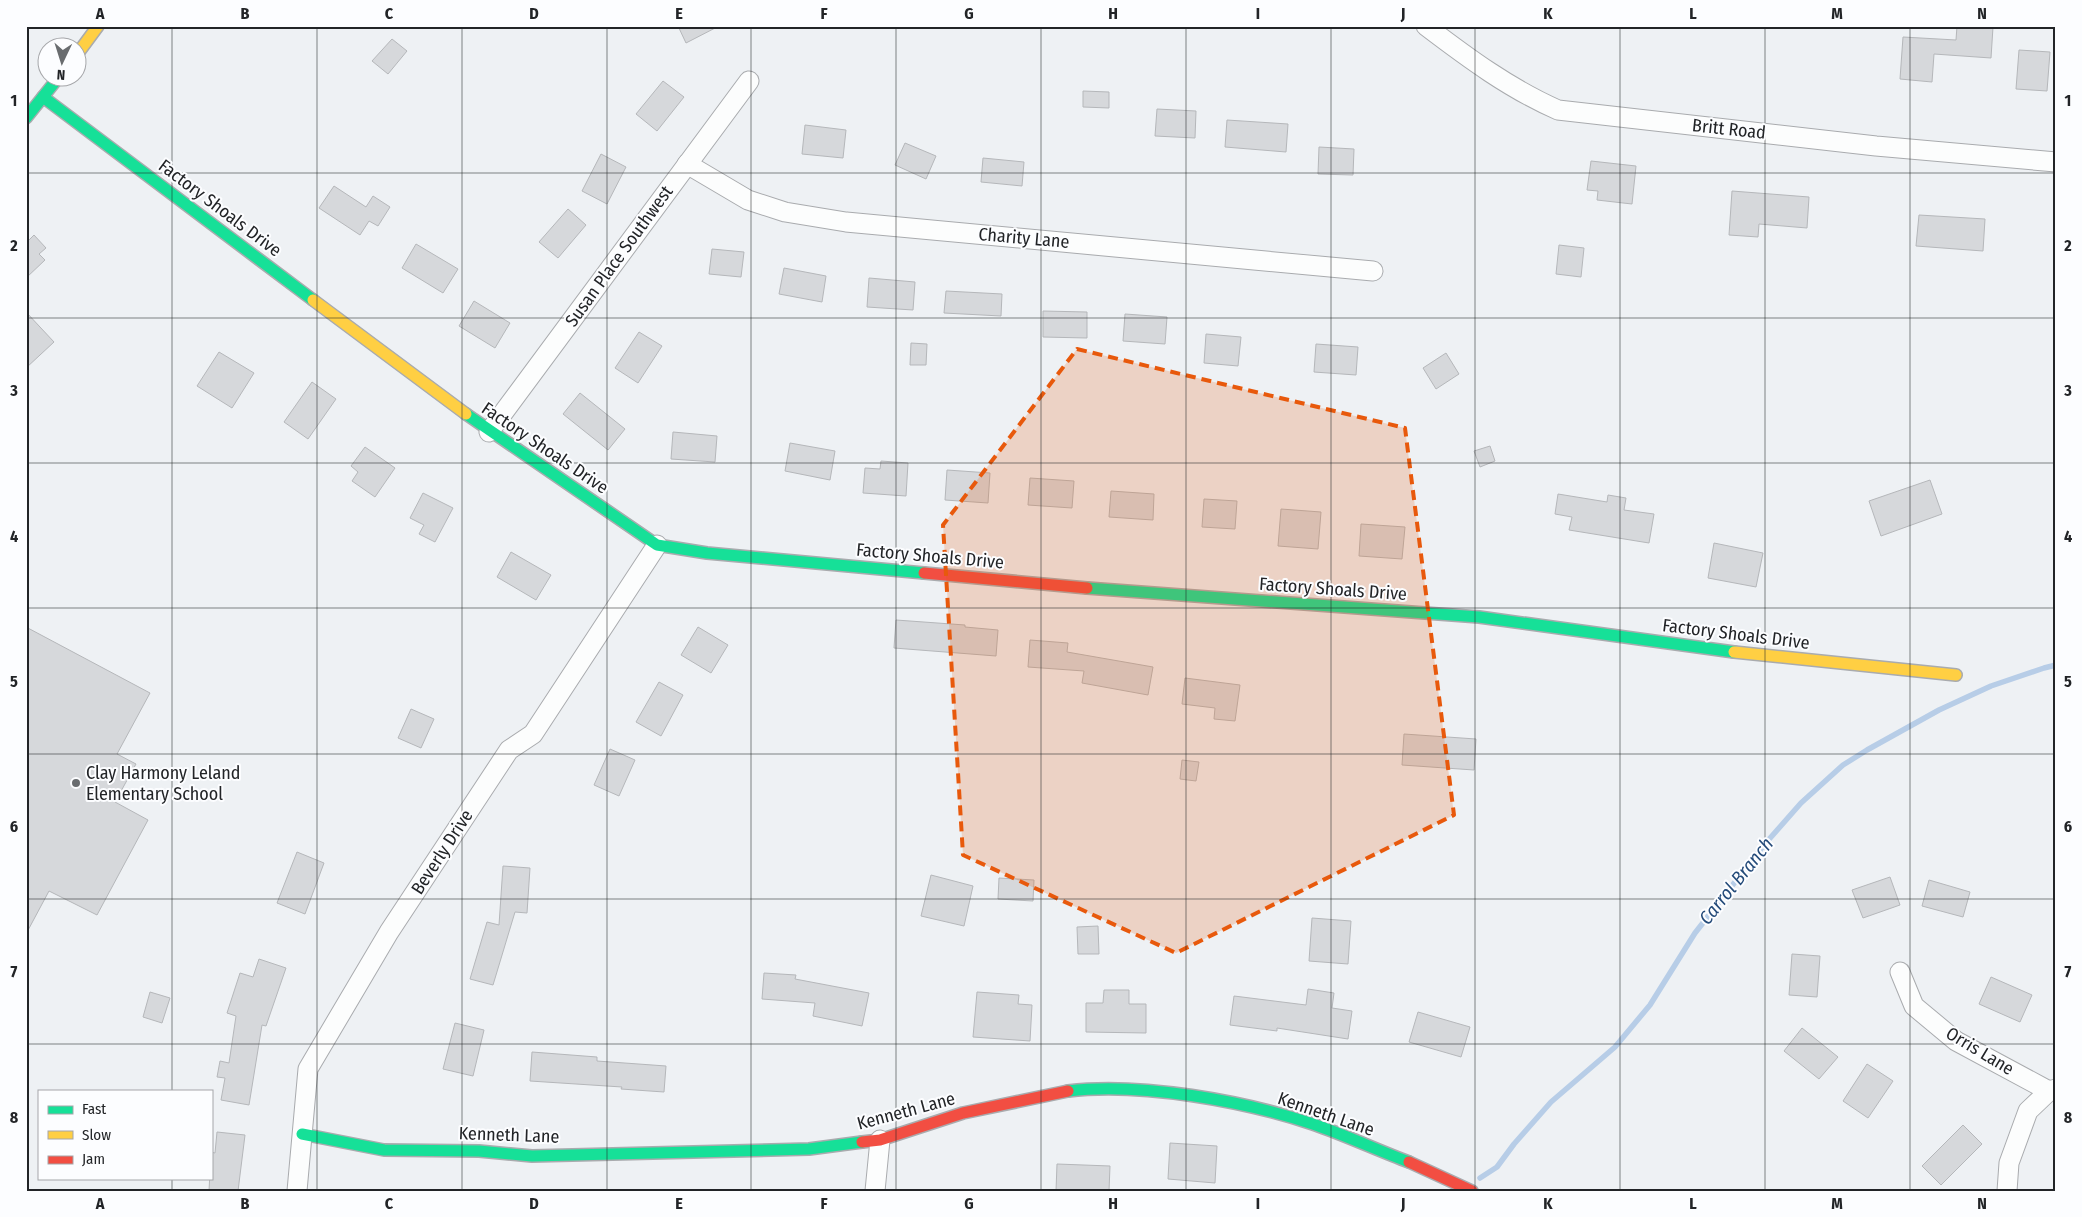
<svg xmlns="http://www.w3.org/2000/svg" width="2082" height="1217" viewBox="0 0 2082 1217" font-family="'Fira Sans Condensed',sans-serif">
	<style>
		.lines { fill: none; stroke-linecap: round; stroke-linejoin: round }
		.stream { stroke: #b7cde7; stroke-width: 5.5 }
		.building { fill: #d6d8db; stroke: #b5b7ba }
		.street-casing { stroke: #a9abae; stroke-width: 21 }
		.fast-casing { stroke: #a9abae; stroke-width: 14 }
		.slow-casing { stroke: #a9abae; stroke-width: 14 }
		.jam-casing { stroke: #a9abae; stroke-width: 14 }
		.street { stroke: #fcfdfd; stroke-width: 19 }
		.fast { stroke: #16e098; stroke-width: 11 }
		.slow { stroke: #ffcf43; stroke-width: 11 }
		.jam { stroke: #f24e42; stroke-width: 11 }
		.marked { fill: #e8590c; fill-opacity: 0.2; stroke: #e8590c; stroke-width: 4; stroke-dasharray: 10 6; stroke-linejoin: round }
		.grid { fill: none; stroke: #222427; stroke-width: 1; stroke-opacity: 0.55 }
		.poi-dot { fill: #696c6f; stroke: #fcfdff; stroke-width: 2 }
		.labels { text-anchor: middle; dominant-baseline: central; stroke-width: 4; stroke-linejoin: round; paint-order: stroke }
		.street-label { font-size: 18px; fill: #222427; stroke: #fcfdff }
		.poi-label { font-size: 18px; fill: #222427; stroke: #fcfdff; text-anchor: start }
		.water-label { font-size: 19px; font-style: italic; fill: #234a79; stroke: #fcfdff }
		.neatline { fill: none; stroke: #222427; stroke-width: 2 }
		.grid-label { font-size: 16px; text-anchor: middle; font-weight: bold; fill: #222427 }
	</style>
	<rect width="100%" height="100%" fill="#eef1f4"/>
	<g class="lines">
		<!-- stream -->
		<path class="stream" d="M1480,1178L1497,1167L1514,1144L1551,1102L1615,1047L1650,1005L1695,933L1764,845L1801,803L1843,765L1867,750L1939,710L1991,686L2044,668L2056,665"/>
	</g>
	<!-- building -->
	<g class="building">
		<path d="M678,26H719L686,43Z"/>
		<path d="M1957,26L1993,27L1991,58L1934,54L1932,82L1900,79L1903,37L1956,40Z"/>
		<path d="M392,39L407,51L388,74L372,61Z"/>
		<path d="M2019,50L2050,52L2047,91L2016,89Z"/>
		<path d="M663,81L684,97L657,131L636,114Z"/>
		<path d="M1083,91L1109,92V108L1083,107Z"/>
		<path d="M1157,109L1196,111L1195,138L1155,136Z"/>
		<path d="M1227,120L1288,124L1286,152L1225,147Z"/>
		<path d="M805,125L846,130L843,158L802,154Z"/>
		<path d="M905,143L936,156L926,179L895,165Z"/>
		<path d="M1319,147L1354,149L1353,175L1318,174Z"/>
		<path d="M601,154L626,167L607,204L582,191Z"/>
		<path d="M983,158L1024,162L1022,186L981,182Z"/>
		<path d="M1591,161L1636,166L1632,204L1597,200L1598,191L1587,190Z"/>
		<path d="M334,186L366,207L373,196L390,207L378,226L369,221L360,235L319,208Z"/>
		<path d="M1732,191L1809,197L1807,228L1759,224L1758,237L1729,235Z"/>
		<path d="M568,209L586,225L558,258L539,242Z"/>
		<path d="M1919,215L1985,219L1983,251L1916,246Z"/>
		<path d="M34,235L46,248L39,254L45,260L26,278V241L27,242Z"/>
		<path d="M416,244L458,269L443,293L402,268Z"/>
		<path d="M1559,245L1584,248L1581,277L1556,274Z"/>
		<path d="M712,249L744,252L741,277L709,274Z"/>
		<path d="M784,268L826,276L822,302L779,294Z"/>
		<path d="M869,278L915,282L913,310L867,307Z"/>
		<path d="M946,291L1002,294L1001,316L944,313Z"/>
		<path d="M474,301L510,323L495,348L459,326Z"/>
		<path d="M1043,311L1087,312V338L1043,337Z"/>
		<path d="M26,312L54,342L26,368Z"/>
		<path d="M1125,314L1167,317L1165,344L1123,341Z"/>
		<path d="M639,332L662,346L638,383L615,368Z"/>
		<path d="M1206,334L1241,337L1238,366L1204,363Z"/>
		<path d="M911,343L927,344L926,365H910Z"/>
		<path d="M1316,344L1358,347L1356,375L1314,372Z"/>
		<path d="M219,352L254,373L232,408L197,386Z"/>
		<path d="M1446,353L1459,374L1436,389L1423,368Z"/>
		<path d="M312,382L336,399L308,439L284,422Z"/>
		<path d="M580,393L625,429L608,450L563,414Z"/>
		<path d="M673,432L717,436L715,462L671,459Z"/>
		<path d="M790,443L835,451L830,480L785,471Z"/>
		<path d="M1490,446L1495,461L1480,467L1474,451Z"/>
		<path d="M365,447L395,468L375,497L352,481L358,472L351,466Z"/>
		<path d="M881,461L908,463L906,496L863,493L865,468L880,469Z"/>
		<path d="M947,470L990,473L988,503L945,500Z"/>
		<path d="M1030,478L1074,481L1072,508L1028,505Z"/>
		<path d="M1930,480L1942,514L1881,536L1869,501Z"/>
		<path d="M1111,491L1154,494L1153,520L1109,517Z"/>
		<path d="M423,493L453,508L435,542L419,534L424,525L410,518Z"/>
		<path d="M1558,494L1607,502L1608,495L1626,498L1624,510L1654,514L1649,543L1569,530L1572,517L1555,514Z"/>
		<path d="M1204,499L1237,501L1235,529L1202,527Z"/>
		<path d="M1281,509L1321,512L1318,549L1278,546Z"/>
		<path d="M1361,524L1405,527L1402,559L1359,556Z"/>
		<path d="M1714,543L1763,553L1756,587L1708,578Z"/>
		<path d="M511,552L551,575L536,600L497,577Z"/>
		<path d="M896,620L965,625V627L998,630L996,656L894,648Z"/>
		<path d="M26,627L150,693L117,754L136,764L115,802L148,820L97,915L49,891L26,934Z"/>
		<path d="M698,627L728,645L711,673L681,655Z"/>
		<path d="M1030,640L1068,643L1067,652L1153,667L1148,695L1082,683L1084,671L1028,667Z"/>
		<path d="M1185,678L1240,685L1235,721L1214,719L1215,708L1182,704Z"/>
		<path d="M659,682L683,695L661,736L636,722Z"/>
		<path d="M411,709L434,719L421,748L398,738Z"/>
		<path d="M1404,734L1476,739L1474,770L1402,765Z"/>
		<path d="M610,749L635,760L619,796L594,785Z"/>
		<path d="M1182,760L1199,762L1196,781L1180,779Z"/>
		<path d="M297,852L324,863L305,914L277,903Z"/>
		<path d="M503,866L530,868L527,913L515,912L493,985L470,979L487,922L499,925Z"/>
		<path d="M931,875L973,886L964,926L921,916Z"/>
		<path d="M1890,877L1900,905L1863,918L1852,890Z"/>
		<path d="M999,878L1034,880L1033,901L998,899Z"/>
		<path d="M1929,880L1970,892L1963,917L1922,906Z"/>
		<path d="M1312,918L1351,921L1348,964L1309,961Z"/>
		<path d="M1098,926L1099,954H1078L1077,927Z"/>
		<path d="M1792,954L1820,956L1817,997L1789,995Z"/>
		<path d="M259,959L286,968L266,1026L262,1025L249,1105L221,1100L225,1078L217,1077L220,1061L229,1063L236,1016L227,1013L240,973L253,977Z"/>
		<path d="M764,973L796,975L795,979L869,993L862,1026L813,1016L815,1003L762,999Z"/>
		<path d="M1991,977L2032,995L2020,1022L1979,1004Z"/>
		<path d="M1308,989L1334,993L1332,1008L1352,1011L1348,1039L1277,1028V1031L1230,1025L1234,996L1306,1005Z"/>
		<path d="M1104,990H1129V1004H1146V1033L1086,1032V1003H1103Z"/>
		<path d="M150,992L170,998L162,1023L143,1017Z"/>
		<path d="M977,992L1019,995L1018,1004L1032,1005L1030,1041L973,1037Z"/>
		<path d="M1418,1012L1470,1027L1461,1057L1409,1042Z"/>
		<path d="M455,1023L484,1030L473,1076L443,1069Z"/>
		<path d="M1802,1028L1838,1057L1819,1079L1784,1051Z"/>
		<path d="M532,1052L597,1057V1061L666,1066L664,1092L621,1089L622,1087L530,1081Z"/>
		<path d="M1867,1064L1893,1081L1868,1118L1843,1101Z"/>
		<path d="M1963,1125L1982,1144L1941,1185L1922,1166Z"/>
		<path d="M217,1132L245,1135L238,1191H209L211,1152L215,1153Z"/>
		<path d="M1170,1143L1217,1146L1215,1183L1168,1179Z"/>
		<path d="M1057,1164L1110,1166L1109,1191H1056Z"/>
	</g>
	<g class="lines">
		<!-- street casing -->
		<g class="street-casing">
			<g id="street">
				<path d="M1426,26C1468,58 1510,89 1558,110L1876,146L2056,162"/>
				<path d="M687,164L748,200L785,212L846,222L1373,271"/>
				<path d="M489,432L749,81"/>
				<path d="M1900,972L1914,1006L1956,1041L2049,1091L2056,1089"/>
				<path d="M297,1191L308,1069L389,932L509,750L533,734L657,545"/>
				<path d="M875,1191L880,1140"/>
				<path d="M2007,1191L2009,1163L2028,1111L2049,1091"/>
			</g>
		</g>
		<!-- fast casing -->
		<g class="fast-casing">
			<g id="fast">
				<path d="M43,97L313,300"/>
				<path d="M26,118L58,78"/>
				<path d="M466,414L657,545L707,553L924,573"/>
				<path d="M1087,588L1479,617L1734,652"/>
				<path d="M1068,1091C1140,1082 1244,1101 1313,1124C1345,1135 1377,1150 1409,1162"/>
				<path d="M302,1134L384,1150L479,1151L532,1156L809,1149L862,1142"/>
			</g>
		</g>
		<!-- slow casing -->
		<g class="slow-casing">
			<g id="slow">
				<path d="M78,53L98,26"/>
				<path d="M313,300L466,414"/>
				<path d="M1734,652L1956,675"/>
			</g>
		</g>
		<!-- jam casing -->
		<g class="jam-casing">
			<g id="jam">
				<path d="M924,573L1087,588"/>
				<path d="M862,1142L880,1140L963,1113L1068,1091"/>
				<path d="M1409,1162L1472,1191"/>
			</g>
		</g>
		<!-- street -->
		<use href="#street" class="street"/>
		<!-- fast -->
		<use href="#fast" class="fast"/>
		<!-- slow -->
		<use href="#slow" class="slow"/>
		<!-- jam -->
		<use href="#jam" class="jam"/>
	</g>
	<!-- marked area -->
	<path class="marked" d="M1077,349L1405,428L1454,815L1176,953L963,855L943,525Z"/>
	<!-- grid -->
	<path class="grid" d="M172,26V1091M317,26V1191M462,26V1191M607,26V1191M751,26V1191M896,26V1191M1041,26V1191M1186,26V1191M1331,26V1191M1475,26V1191M1620,26V1191M1765,26V1191M1910,26V1191M26,173H2056M26,318H2056M26,463H2056M26,608H2056M26,754H2056M26,899H2056M26,1044H2056M172,1178V1191"/>
	<!-- markers -->
	<circle class="poi-dot" cx="76" cy="783" r="5"/>
	<g class="labels">
		<!-- street labels -->
		<g class="street-label">
			<text transform="translate(1729 129) rotate(6)">Britt Road</text>
			<text transform="translate(220 208) rotate(37)">Factory Shoals Drive</text>
			<text transform="translate(1024 238) rotate(5)">Charity Lane</text>
			<text transform="translate(619 256) rotate(-54)">Susan Place Southwest</text>
			<text transform="translate(545 448) rotate(34)">Factory Shoals Drive</text>
			<text transform="translate(930 556) rotate(5)">Factory Shoals Drive</text>
			<text transform="translate(1333 589) rotate(4)">Factory Shoals Drive</text>
			<text transform="translate(1736 634) rotate(7)">Factory Shoals Drive</text>
			<text transform="translate(442 852) rotate(-57)">Beverly Drive</text>
			<text transform="translate(1980 1051) rotate(31)">Orris Lane</text>
			<text transform="translate(906 1111) rotate(-15)">Kenneth Lane</text>
			<text transform="translate(1326 1114) rotate(19)">Kenneth Lane</text>
			<text transform="translate(509 1135) rotate(2)">Kenneth Lane</text>
		</g>
		<!-- poi labels -->
		<g class="poi-label">
			<text x="86" y="773">Clay Harmony Leland<tspan x="86" dy="21">Elementary School</tspan></text>
		</g>
		<!-- water labels -->
		<g class="water-label">
			<text transform="translate(1736 881) rotate(-51)">Carrol Branch</text>
		</g>
	</g>
	<!-- border -->
	<rect width="2082" height="1217" fill="none" stroke="#fcfdff" stroke-width="55"/>
	<!-- legend -->
	<rect x="38" y="1090" width="175" height="90" fill="#fcfdff" stroke="#a5a6a9"/>
	<rect x="48" y="1106" width="25" height="8" fill="#16e098" stroke="#a5a6a9"/>
	<text x="82" y="1114" font-size="15" fill="#222427">Fast</text>
	<rect x="48" y="1131" width="25" height="8" fill="#ffcf43" stroke="#a5a6a9"/>
	<text x="82" y="1140" font-size="15" fill="#222427">Slow</text>
	<rect x="48" y="1156" width="25" height="8" fill="#f24e42" stroke="#a5a6a9"/>
	<text x="82" y="1164" font-size="15" fill="#222427">Jam</text>
	<!-- north arrow -->
	<g transform="translate(62 62) rotate(184)"><circle r="24" fill="#fcfdff" stroke="#a5a6a9"/>
	<path d="M0-4L9 19L0 12L-9 19Z" fill="#696c6f"/>
	<text y="-8" font-size="14" font-weight="bold" text-anchor="middle" fill="#222427">N</text>
	</g>
	<rect x="28" y="28" width="2026" height="1162" class="neatline"/>
	<g class="grid-label">
		<text x="100" y="19">A</text>
		<text x="245" y="19">B</text>
		<text x="389" y="19">C</text>
		<text x="534" y="19">D</text>
		<text x="679" y="19">E</text>
		<text x="824" y="19">F</text>
		<text x="969" y="19">G</text>
		<text x="1113" y="19">H</text>
		<text x="1258" y="19">I</text>
		<text x="1403" y="19">J</text>
		<text x="1548" y="19">K</text>
		<text x="1693" y="19">L</text>
		<text x="1837" y="19">M</text>
		<text x="1982" y="19">N</text>
		<text x="14" y="106">1</text>
		<text x="2068" y="106">1</text>
		<text x="14" y="251">2</text>
		<text x="2068" y="251">2</text>
		<text x="14" y="396">3</text>
		<text x="2068" y="396">3</text>
		<text x="14" y="542">4</text>
		<text x="2068" y="542">4</text>
		<text x="14" y="687">5</text>
		<text x="2068" y="687">5</text>
		<text x="14" y="832">6</text>
		<text x="2068" y="832">6</text>
		<text x="14" y="977">7</text>
		<text x="2068" y="977">7</text>
		<text x="14" y="1123">8</text>
		<text x="2068" y="1123">8</text>
		<text x="100" y="1209">A</text>
		<text x="245" y="1209">B</text>
		<text x="389" y="1209">C</text>
		<text x="534" y="1209">D</text>
		<text x="679" y="1209">E</text>
		<text x="824" y="1209">F</text>
		<text x="969" y="1209">G</text>
		<text x="1113" y="1209">H</text>
		<text x="1258" y="1209">I</text>
		<text x="1403" y="1209">J</text>
		<text x="1548" y="1209">K</text>
		<text x="1693" y="1209">L</text>
		<text x="1837" y="1209">M</text>
		<text x="1982" y="1209">N</text>
	</g>
</svg>
